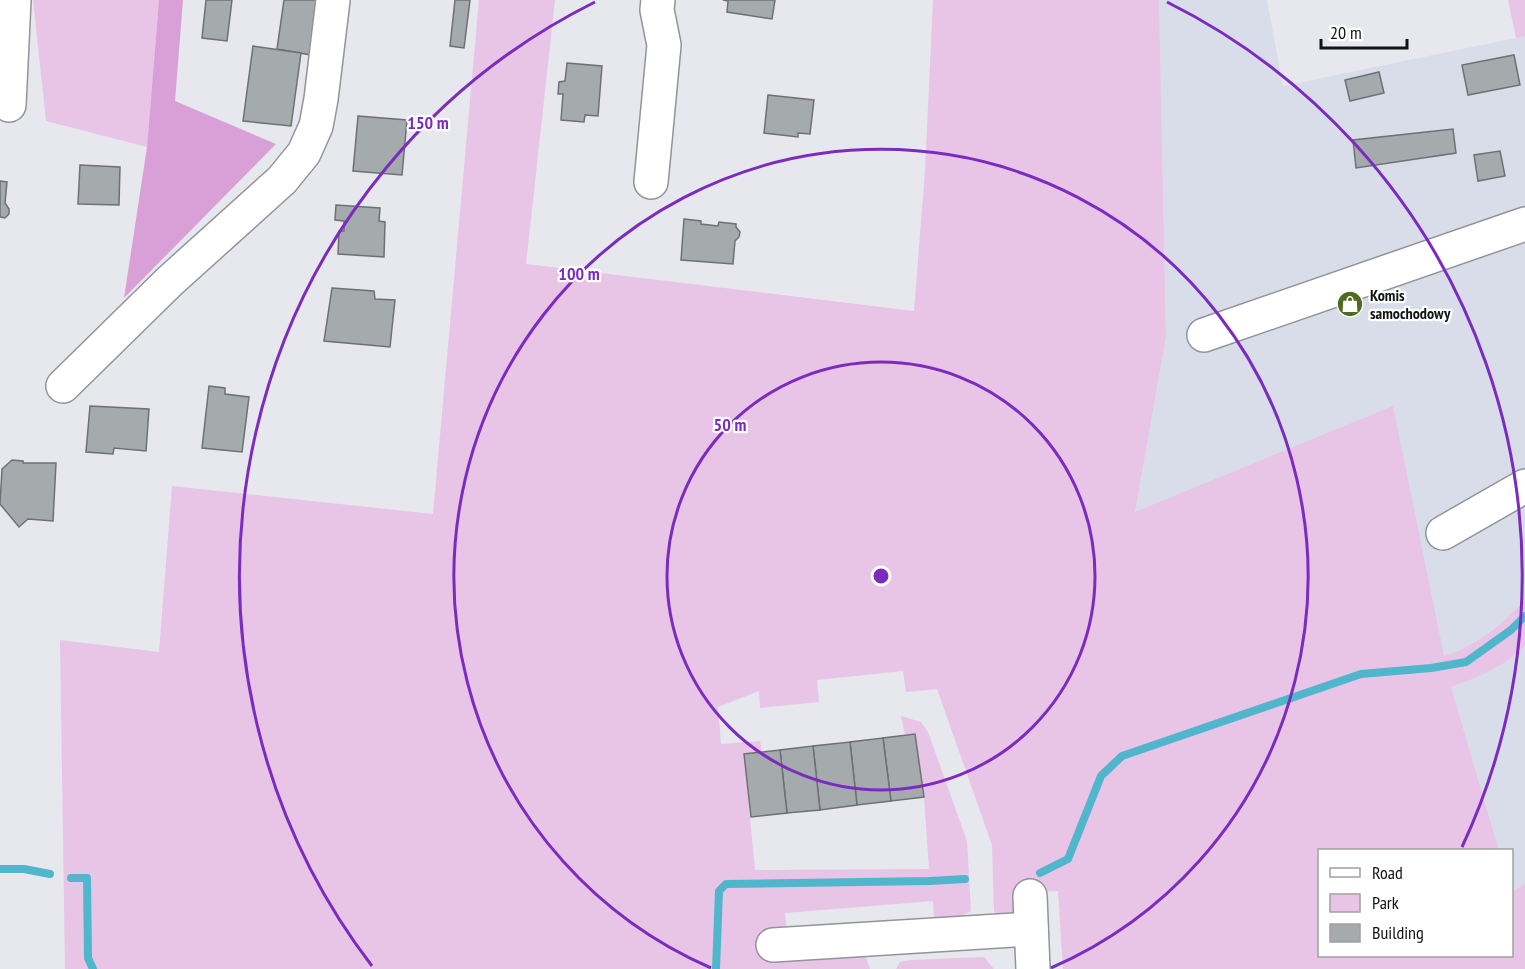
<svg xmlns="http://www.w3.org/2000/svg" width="1525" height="969" viewBox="0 0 1525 969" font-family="'PT Sans Narrow',sans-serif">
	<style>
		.built { fill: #d9dde9 }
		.green { fill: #e8c4e7 }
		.forest { fill: #d9a0d8 }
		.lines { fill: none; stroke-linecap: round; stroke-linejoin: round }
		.stream { stroke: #50b6cb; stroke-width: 8 }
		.building { fill: #a5aaad; stroke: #6d7174; stroke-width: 1.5 }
		.minor-casing { stroke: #929499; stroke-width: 36 }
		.minor { stroke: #fff; stroke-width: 33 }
		.ring { fill: none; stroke: #7b2cbf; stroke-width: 3 }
		.labels { text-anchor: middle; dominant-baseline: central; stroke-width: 4.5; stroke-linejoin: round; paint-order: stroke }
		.poi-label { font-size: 16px; font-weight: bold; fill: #111213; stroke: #fff; text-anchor: start }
		.centre { fill: #7b2cbf; stroke: #fff; stroke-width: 3 }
		.ring-label { font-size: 18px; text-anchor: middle; font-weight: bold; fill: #7b2cbf; stroke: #fff; stroke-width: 4.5; stroke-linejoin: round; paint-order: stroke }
	</style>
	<rect width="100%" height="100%" fill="#e6e8ed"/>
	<!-- built -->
	<g class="built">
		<path d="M1159,0H1267L1283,86L1525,36V600L1511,615L1473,645L1445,656L1135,512L1166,337Z"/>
		<path d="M1525,645V884L1512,892V850H1499L1451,687L1495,669L1517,654Z"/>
	</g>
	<!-- green -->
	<g class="green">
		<path d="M33,0H159L147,147L46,121Z"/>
		<path d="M479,0H555L526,264L914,311L925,171L933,0H1159L1166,337L1135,512L1393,406L1444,656C1477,646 1502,624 1525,600V645C1505,667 1479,677 1451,687L1499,850H1320V956H1512V892L1525,884V969H1063L1058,891L1014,892V913L1006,918H999L994,911L992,845L937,689L906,692L903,671L817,680L819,702L760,708L759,691L718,707L721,744L760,741L762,752L744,755L755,870L929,869L924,797L915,734L905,735L901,716L921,722L928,732L967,841L971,911L954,920H934L933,901L785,913L787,932L865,954L870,969H65L60,640L159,652L172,486L433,514Z"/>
		<path d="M1508,0H1525V36L1516,38Z"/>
		<path d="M984,957L994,969H896L900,962L910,960Z"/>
	</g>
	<!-- forest -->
	<path class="forest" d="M159,0H183L175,101L276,144L124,298L147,147Z"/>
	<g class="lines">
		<!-- stream -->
		<g class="stream">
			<path d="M0,869H24L50,874"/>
			<path d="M1040,873L1068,859L1101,776L1122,756L1361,674L1431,668L1466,662L1511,630L1525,616"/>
			<path d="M71,878H87L88,958L93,969"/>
			<path d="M716,969L719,891L726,884L929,881L965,879"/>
		</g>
	</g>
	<!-- building -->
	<g class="building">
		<path d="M206,0H232L227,41L202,38Z"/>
		<path d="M284,0H318L311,55L277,49Z"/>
		<path d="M455,0H470L464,48L450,46Z"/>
		<path d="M723,0H775L772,19L727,12L728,1Z"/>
		<path d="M253,46L301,53L291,126L243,121Z"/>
		<path d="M1514,55L1520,85L1468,95L1462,65Z"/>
		<path d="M567,63L602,66L598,116L585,115L584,122L561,120L563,94H558L559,82L565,81Z"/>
		<path d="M1379,72L1384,93L1350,101L1345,80Z"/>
		<path d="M768,95L814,100L810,134L798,133V137L764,133Z"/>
		<path d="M358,116L407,120L402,175L353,171Z"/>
		<path d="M1453,129L1456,153L1356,168L1353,140Z"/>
		<path d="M1500,151L1505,176L1478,181L1474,155Z"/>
		<path d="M80,165L120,167L119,205L78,204Z"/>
		<path d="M0,181L7,182L5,203L9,209V214L5,218L0,217Z"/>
		<path d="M336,205L380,208L379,221L385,222L384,257L338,254L339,231H344V221L335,220Z"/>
		<path d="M684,219L701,221V224L718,226L719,222L736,224V227L740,232L739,237L735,241L733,264L681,260Z"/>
		<path d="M332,288L374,291L375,299L395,300L390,347L324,341Z"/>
		<path d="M209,386L225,388V394L249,397L242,452L202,448Z"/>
		<path d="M90,406L149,409L146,451L114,448L113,454L86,452Z"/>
		<path d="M12,460L23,461V463H56L53,521L28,519L19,527L0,504L2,469Z"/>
		<path d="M915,734L924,797L891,801L883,738Z"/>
		<path d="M883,738L891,801L857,805L850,742Z"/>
		<path d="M850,742L857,805L820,810L813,746Z"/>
		<path d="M813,746L820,810L787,813L780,750Z"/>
		<path d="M780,750L787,813L751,817L744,754Z"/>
	</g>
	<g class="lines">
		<!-- minor casing -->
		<g class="minor-casing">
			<g id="minor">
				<path d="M9,105L14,0"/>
				<path d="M651,182L664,45L657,10L658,0"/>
				<path d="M1204,335L1525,224"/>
				<path d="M63,386L170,281L282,180L304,153L316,126L321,99L333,0"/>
				<path d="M1443,533L1525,486"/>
				<path d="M1030,896L1033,969"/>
				<path d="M773,945L1031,929"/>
			</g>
		</g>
		<!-- minor -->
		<use href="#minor" class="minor"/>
	</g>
	<!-- distance rings -->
	<g class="ring">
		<circle cx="881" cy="576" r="214"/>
		<path d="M711 968A427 427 0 1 1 1051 968"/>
		<path d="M372 966A641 641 0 0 1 595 2M1167 2A641 641 0 0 1 1462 847"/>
	</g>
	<!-- icons -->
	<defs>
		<g id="shop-disc" transform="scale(1.35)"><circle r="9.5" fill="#4e6b1f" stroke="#fff"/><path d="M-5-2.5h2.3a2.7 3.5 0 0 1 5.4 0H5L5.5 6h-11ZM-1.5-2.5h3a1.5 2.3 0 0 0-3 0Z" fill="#fff"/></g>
	</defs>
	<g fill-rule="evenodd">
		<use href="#shop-disc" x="1350" y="304"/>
	</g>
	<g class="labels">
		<!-- poi labels -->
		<g class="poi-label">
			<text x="1370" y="295">Komis<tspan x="1370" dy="18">samochodowy</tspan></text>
		</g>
	</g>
	<circle cx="881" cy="576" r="9" class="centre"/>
	<g class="ring-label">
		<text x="428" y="129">150 m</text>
		<text x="579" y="280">100 m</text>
		<text x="730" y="431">50 m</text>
	</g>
	<!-- legend -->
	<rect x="1318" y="849" width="195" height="108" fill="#ffffff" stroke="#a0a0a1" stroke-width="1.5"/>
	<rect x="1330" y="868" width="30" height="9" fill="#ffffff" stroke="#a0a0a1" stroke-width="1.5"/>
	<text x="1372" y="879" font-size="18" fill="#111213">Road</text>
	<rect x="1330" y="894" width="30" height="18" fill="#e8c4e7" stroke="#a0a0a1" stroke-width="1.5"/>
	<text x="1372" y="909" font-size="18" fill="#111213">Park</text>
	<rect x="1330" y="924" width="30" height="18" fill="#a5aaad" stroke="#a0a0a1" stroke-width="1.5"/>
	<text x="1372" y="939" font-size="18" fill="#111213">Building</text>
	<!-- scale -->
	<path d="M1321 39v9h86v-9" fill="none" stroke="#111213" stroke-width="3"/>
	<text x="1330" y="39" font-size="18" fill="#111213" stroke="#ffffff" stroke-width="4.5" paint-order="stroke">20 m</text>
</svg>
